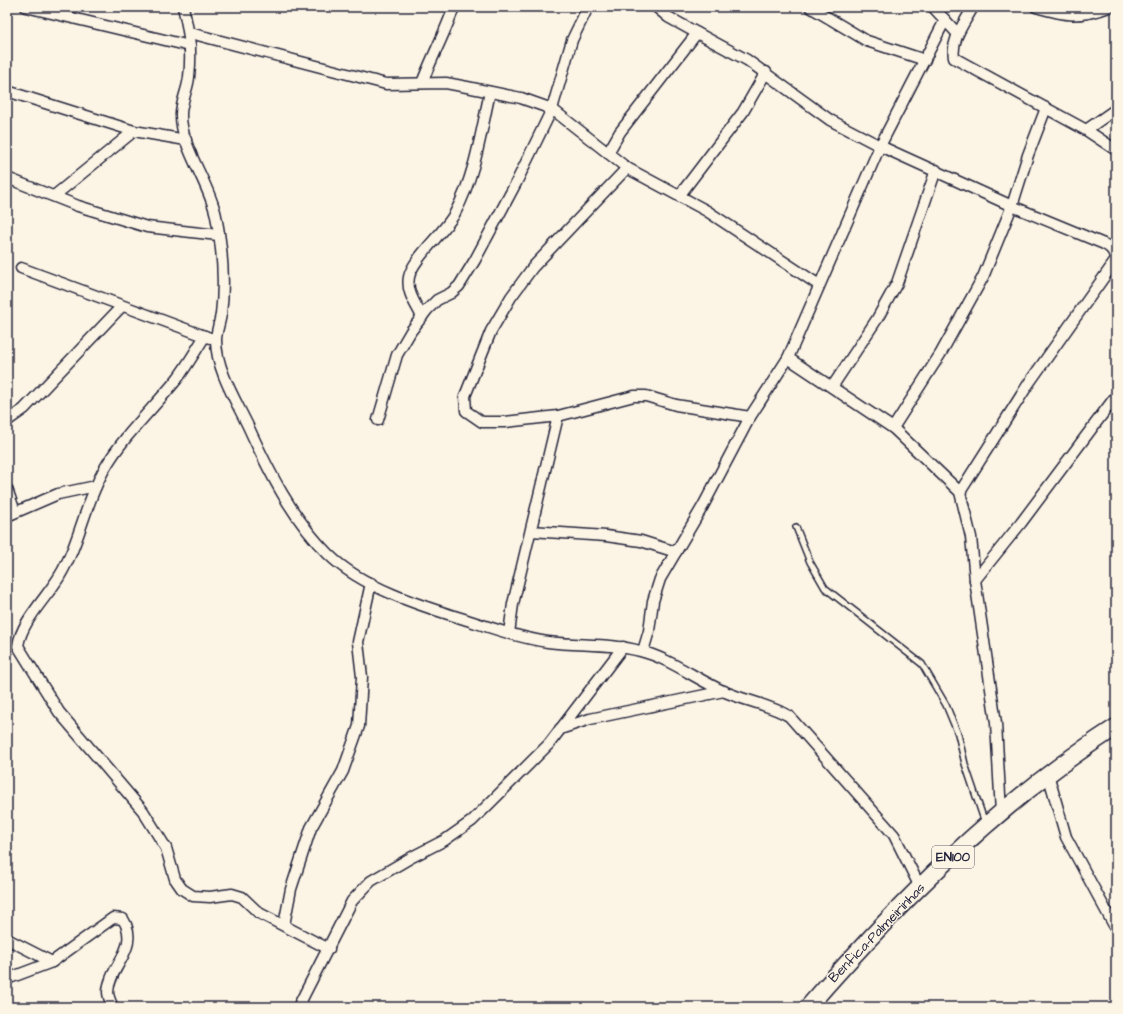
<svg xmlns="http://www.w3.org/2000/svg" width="1123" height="1014" viewBox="0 0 1123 1014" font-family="'Architects Daughter',sans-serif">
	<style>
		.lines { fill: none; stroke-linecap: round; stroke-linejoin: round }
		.service-casing { stroke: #22223b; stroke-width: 8 }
		.minor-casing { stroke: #22223b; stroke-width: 13 }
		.primary-casing { stroke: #22223b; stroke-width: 19 }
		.service { stroke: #fcf5e5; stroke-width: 5 }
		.minor { stroke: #fcf5e5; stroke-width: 10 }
		.primary { stroke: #fcf5e5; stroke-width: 16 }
		.labels { text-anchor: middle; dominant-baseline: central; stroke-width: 3; stroke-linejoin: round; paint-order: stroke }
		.shield { fill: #fcf5e5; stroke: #63616e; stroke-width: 1 }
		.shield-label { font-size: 13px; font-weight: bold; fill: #22223b }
		.street-label { font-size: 14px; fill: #22223b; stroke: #fcf5e5 }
	</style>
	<rect width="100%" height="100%" fill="#fcf5e5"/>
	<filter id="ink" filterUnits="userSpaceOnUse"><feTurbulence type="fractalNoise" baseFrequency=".025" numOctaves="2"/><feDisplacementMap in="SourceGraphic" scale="8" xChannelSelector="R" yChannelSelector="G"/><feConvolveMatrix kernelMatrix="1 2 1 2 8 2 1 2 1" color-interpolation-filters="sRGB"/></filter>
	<g filter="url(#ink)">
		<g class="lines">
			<!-- service casing -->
			<g class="service-casing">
				<path id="service" d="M796,527L810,562L825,588L922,664L946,705L958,734L965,764L985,823"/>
			</g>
			<!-- minor casing -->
			<g class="minor-casing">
				<g id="minor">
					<path d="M26,7L190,46"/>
					<path d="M183,7C189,31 192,51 189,77C188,89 181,102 181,114C180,146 210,184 216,216C222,247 225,283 221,314C220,322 216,332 216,340C216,369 236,401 248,426C269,472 292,518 328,554C361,587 421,606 464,619C492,628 520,638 548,642C579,646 611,643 640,651C669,658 696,679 723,691C745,701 768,704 789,716L894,835L920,887"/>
					<path d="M656,7L668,17L697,33L747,60L830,120L880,146L1012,206L1104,244C1112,248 1114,252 1116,260L1029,383L960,492"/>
					<path d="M810,7L867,41L925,60"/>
					<path d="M933,7L957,33"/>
					<path d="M973,7C964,24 951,39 954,58L1086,130L1116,150"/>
					<path d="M1036,7C1067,16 1078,18 1109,7"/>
					<path d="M190,33L386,84L446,83L467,87L521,98L552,109L627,168L707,211L819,285"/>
					<path d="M422,83C432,57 445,33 454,7"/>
					<path d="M7,91L134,131L186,140"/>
					<path d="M1086,130L1116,109"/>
					<path d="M608,153L620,132L697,33"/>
					<path d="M627,168L533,267L511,297L491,331L465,396L466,411L482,422H505L558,416L634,396H646L676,405L750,417"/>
					<path d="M7,178L78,206L147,227L218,235"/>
					<path d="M54,196L134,131"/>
					<path d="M679,196L743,112L766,72"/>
					<path d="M21,268L210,338"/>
					<path d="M422,317C416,304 406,292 409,277C413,258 445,232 455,213C475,176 481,132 490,92"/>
					<path d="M205,336C196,350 187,366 177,379C153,409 124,435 105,468C85,502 80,543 59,577C47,597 21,622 18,646L59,712L143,811L166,848L175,879L182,889L193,896L210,897L232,894L242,897L259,913L329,949"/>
					<path d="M788,358L893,428L960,492L971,537L975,580L996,723L1001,813"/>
					<path d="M832,387L877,319L897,283L936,170"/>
					<path d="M378,420L397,355L411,331L427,310L437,300L451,293L459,286L475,260L516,183L552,109L572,40L588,7"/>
					<path d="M7,421L24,409L122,306"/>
					<path d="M893,428L941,353L983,277L1012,206L1028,155L1046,108"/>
					<path d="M7,489L15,512"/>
					<path d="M7,516L58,494L96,486"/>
					<path d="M531,531L606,536L641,541L676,552"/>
					<path d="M975,580L1021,523L1116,396"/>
					<path d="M509,633L513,604L558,416"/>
					<path d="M643,651L649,631L653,601L660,579L703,506L750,417L788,358L880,146L945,20"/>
					<path d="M560,729L590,719L724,691"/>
					<path d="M1048,774L1066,837L1116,929"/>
					<path d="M284,925L291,889L311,828L343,771L359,726L362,677L358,642L371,583"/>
					<path d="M7,939L52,962"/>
					<path d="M7,979L52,962L113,918L123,919C141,948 109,966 108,992C108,997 111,1003 113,1007"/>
					<path d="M298,1007L352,901L371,881L412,857L445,840L472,821L549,744L623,647"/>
				</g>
			</g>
			<!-- primary casing -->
			<g class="primary-casing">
				<path id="primary" d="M808,1007C899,902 999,802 1116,727"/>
			</g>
			<!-- service -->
			<use href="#service" class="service"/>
			<!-- minor -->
			<use href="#minor" class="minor"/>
			<!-- primary -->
			<use href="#primary" class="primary"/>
		</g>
	</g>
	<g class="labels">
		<!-- shield labels -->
		<rect class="shield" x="932" y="846" width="42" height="22" rx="3"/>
		<g class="shield-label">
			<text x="953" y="857">EN100</text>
		</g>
		<!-- street labels -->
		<g class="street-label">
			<text transform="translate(877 933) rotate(-46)">Benfica-Palmeirinhas</text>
		</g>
	</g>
	<!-- margin -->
	<rect width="1123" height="1014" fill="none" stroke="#fcf5e5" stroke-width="24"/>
	<rect x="12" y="12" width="1099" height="990" fill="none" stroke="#22223b" stroke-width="1.5" filter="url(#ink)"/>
</svg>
